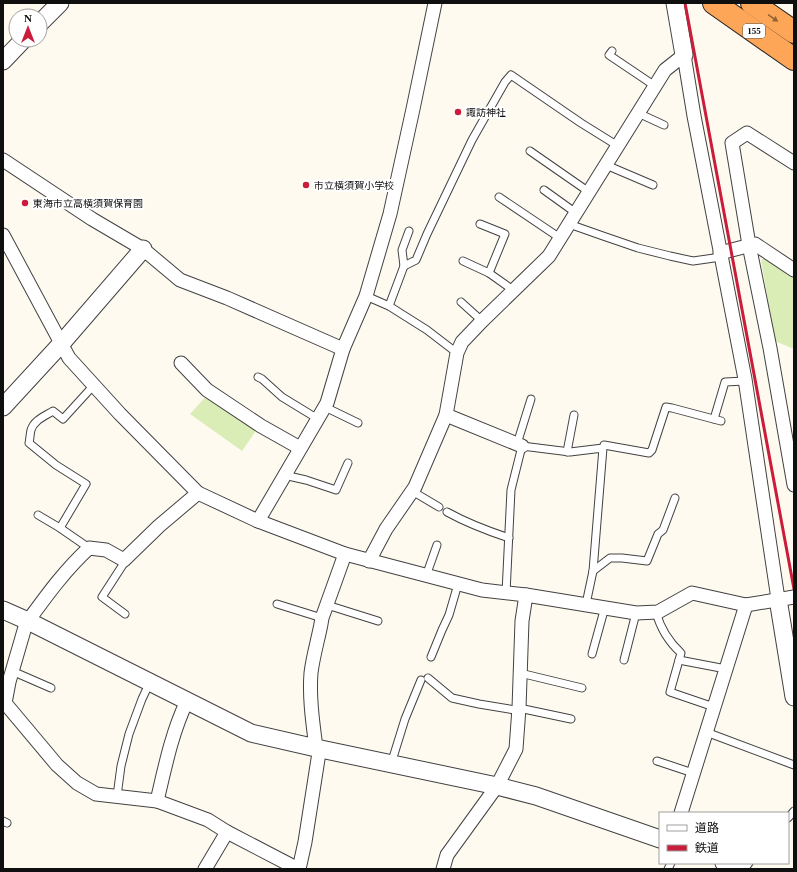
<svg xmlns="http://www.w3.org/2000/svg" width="797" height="872" viewBox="0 0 797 872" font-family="'Times New Roman','Noto Sans JP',serif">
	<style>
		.green { fill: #daedb7 }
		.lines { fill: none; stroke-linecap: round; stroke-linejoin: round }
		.service-casing { stroke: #424242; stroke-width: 9 }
		.minor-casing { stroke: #424242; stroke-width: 15 }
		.tertiary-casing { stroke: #424242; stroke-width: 19 }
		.trunk-casing { stroke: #202020; stroke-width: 24 }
		.service { stroke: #fff; stroke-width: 7 }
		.minor { stroke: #fff; stroke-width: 13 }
		.tertiary { stroke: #fff; stroke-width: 17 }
		.trunk { stroke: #fea658; stroke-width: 22 }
		.rail { stroke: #c91d3b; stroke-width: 3 }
		.oneway { fill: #926237 }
		.poi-dot { fill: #c91d3b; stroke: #fff; stroke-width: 1.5 }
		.labels { text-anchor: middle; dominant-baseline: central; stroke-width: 4; stroke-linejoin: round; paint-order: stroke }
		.shield { fill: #fff; stroke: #575757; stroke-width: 1 }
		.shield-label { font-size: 9px; font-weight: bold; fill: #0f0f0f }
		.poi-label { font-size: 10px; fill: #0f0f0f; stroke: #fff; text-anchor: start }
	</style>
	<rect width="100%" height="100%" fill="#fffaf0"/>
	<!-- green -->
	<g class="green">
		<path d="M767,258L794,276V349L775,341L761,260Z"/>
		<path d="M210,392L260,425L242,451L190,414Z"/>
	</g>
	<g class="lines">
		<!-- service casing -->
		<g class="service-casing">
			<g id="service">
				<path d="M612,51L609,55L655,86"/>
				<path d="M638,113L664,125"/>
				<path d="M530,151L589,192"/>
				<path d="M606,165L653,185"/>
				<path d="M544,190L576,213"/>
				<path d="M499,197L560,238"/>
				<path d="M480,224L505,234L489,273"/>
				<path d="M569,224L603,236L638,248L670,256L693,261L721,257"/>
				<path d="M463,261L489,273L513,290"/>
				<path d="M404,266L416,260L427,234L472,140L505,82L511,75L581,123L618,146"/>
				<path d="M366,296L389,306L427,330L457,353"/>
				<path d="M461,302L482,321"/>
				<path d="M389,306L404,266L402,250L409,231"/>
				<path d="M258,377L262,379L282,397L318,419"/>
				<path d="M325,407L358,423"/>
				<path d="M714,419L725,382L745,381"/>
				<path d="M517,444L531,399"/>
				<path d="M604,445L649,453L652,450L666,407L672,408L721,421"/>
				<path d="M567,452L574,415"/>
				<path d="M284,475L306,480L336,490L348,463"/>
				<path d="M412,491L439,507"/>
				<path d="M447,512C467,523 488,531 509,538"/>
				<path d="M38,515L60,528L89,548"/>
				<path d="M60,528L86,484L56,465L29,443C30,439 30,434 31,430C34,420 45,416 53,411L63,419L94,385"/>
				<path d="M124,560V563L102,597L125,614"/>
				<path d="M593,571L610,558H622L647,561L658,534L663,530L675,498"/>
				<path d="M426,576L437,545"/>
				<path d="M506,593L511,490L522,446L570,452L603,448L593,571L586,604"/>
				<path d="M277,604L322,618"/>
				<path d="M327,605L378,621"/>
				<path d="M656,612C660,627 669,642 681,653L670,692L714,707"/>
				<path d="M592,654L605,607"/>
				<path d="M431,657L442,630L449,615L458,584"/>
				<path d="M624,660L636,613"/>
				<path d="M679,660L726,669"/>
				<path d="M12,671L51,688"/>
				<path d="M520,673L582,688"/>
				<path d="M428,678L452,698L479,704L515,710L519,708L571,719"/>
				<path d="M706,732L794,765"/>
				<path d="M657,761L693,773"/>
				<path d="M391,764L405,719L421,680"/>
				<path d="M117,796L121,766L129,734L142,699L150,682"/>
				<path d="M788,818L794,811"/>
				<path d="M3,821L7,823"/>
				<path d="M746,867L749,863"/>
				<path d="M668,869L671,863"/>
			</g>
		</g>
		<!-- minor casing -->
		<g class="minor-casing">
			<g id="minor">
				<path d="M3,160L92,219L143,249L180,280L227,298L343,349"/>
				<path d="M794,163L747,133L732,143L749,245L770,348L794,485"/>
				<path d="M3,235L69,358L120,414L198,493L258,521L345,554L482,590L526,595L636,613L658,612L692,593L746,605L794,597"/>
				<path d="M720,253L755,244L794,270"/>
				<path d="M181,363L207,390L261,426L300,448"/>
				<path d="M446,415L522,446"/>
				<path d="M198,493L159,526L124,560L106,550L89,548C65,570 47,595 28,621L25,627L9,682L5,703L57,765L77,783L96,794L157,801L208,820L227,832L298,869"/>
				<path d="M258,521L327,403L343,349L366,296L390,214L413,109L435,3"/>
				<path d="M369,561L386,529L415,487L446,415L457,353L462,342L482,321L549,256L665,70L684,55L694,116L745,379L778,599"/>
				<path d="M157,801C165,767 172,732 187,701"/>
				<path d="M681,813L746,605"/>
				<path d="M205,869L227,832"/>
				<path d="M299,869L305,842L318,759L319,753L316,748C313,724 309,698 311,673C313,656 318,640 321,624L322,618L345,554"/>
				<path d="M443,869L447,855L497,786L516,749L519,708L522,621L526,595"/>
			</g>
		</g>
		<!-- tertiary casing -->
		<g class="tertiary-casing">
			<g id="tertiary">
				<path d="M675,3L684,55"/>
				<path d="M40,23L60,3"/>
				<path d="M3,61L23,40"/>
				<path d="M3,407L61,344L143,249"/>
				<path d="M778,599L794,697"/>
				<path d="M3,610L28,621L251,733L316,748L497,786L536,796L660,839"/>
				<path d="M724,863L739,869"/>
			</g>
		</g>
		<!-- trunk casing -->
		<g class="trunk-casing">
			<g id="trunk">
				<path d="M714,3L794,59"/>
				<path d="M752,3L794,32"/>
			</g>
		</g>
		<!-- service -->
		<use href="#service" class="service"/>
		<!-- minor -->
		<use href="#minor" class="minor"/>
		<!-- tertiary -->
		<use href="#tertiary" class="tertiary"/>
		<!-- trunk -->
		<use href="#trunk" class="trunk"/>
		<!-- rail -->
		<path class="rail" d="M685,3L794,589"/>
	</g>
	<!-- one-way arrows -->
	<defs><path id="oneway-solid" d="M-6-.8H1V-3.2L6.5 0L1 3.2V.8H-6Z"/></defs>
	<use class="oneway" href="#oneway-solid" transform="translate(773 18) rotate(35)"/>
	<!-- markers -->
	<g class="poi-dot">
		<circle cx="458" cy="112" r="4"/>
		<circle cx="306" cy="185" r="4"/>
		<circle cx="25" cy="203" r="4"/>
	</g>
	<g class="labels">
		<!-- shield labels -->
		<rect class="shield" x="743" y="24" width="22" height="14" rx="3"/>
		<g class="shield-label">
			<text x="754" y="31">155</text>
		</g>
		<!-- poi labels -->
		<g class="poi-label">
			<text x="466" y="112">諏訪神社</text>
			<text x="314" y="185">市立横須賀小学校</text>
			<text x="33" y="203">東海市立高横須賀保育園</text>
		</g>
	</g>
	<!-- border -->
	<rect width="797" height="872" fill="none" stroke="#0f0f0f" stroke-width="8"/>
	<!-- legend -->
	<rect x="659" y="812" width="130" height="52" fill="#ffffff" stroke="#9f9f9f"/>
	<rect x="667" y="825" width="20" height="6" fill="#ffffff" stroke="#9f9f9f"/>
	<text x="695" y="832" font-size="12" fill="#0f0f0f">道路</text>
	<rect x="667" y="845" width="20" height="6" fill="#c91d3b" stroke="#9f9f9f"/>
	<text x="695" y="852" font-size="12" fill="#0f0f0f">鉄道</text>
	<!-- north arrow -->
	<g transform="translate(28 28)"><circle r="19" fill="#ffffff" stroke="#9f9f9f"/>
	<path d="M0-3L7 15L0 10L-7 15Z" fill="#c91d3b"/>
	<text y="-6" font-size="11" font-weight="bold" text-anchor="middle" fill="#0f0f0f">N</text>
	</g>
</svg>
